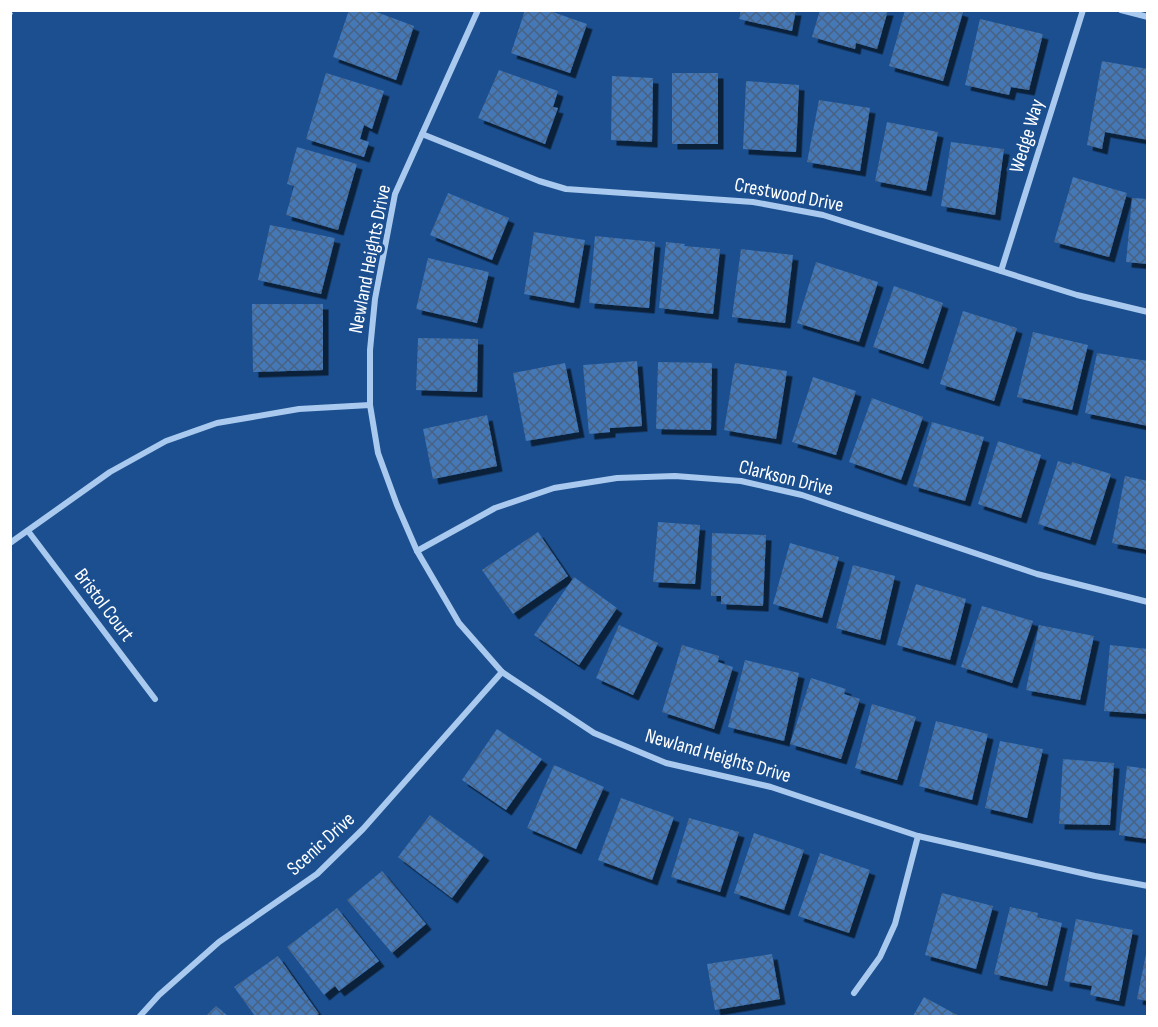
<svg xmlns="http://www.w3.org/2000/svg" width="1158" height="1027" viewBox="0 0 1158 1027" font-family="'Sofia Sans Condensed',sans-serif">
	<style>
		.building { fill: url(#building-cross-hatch); filter: url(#shadow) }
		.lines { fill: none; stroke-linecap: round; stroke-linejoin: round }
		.path { stroke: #a9c9ee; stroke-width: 4; stroke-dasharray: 3 4.5; stroke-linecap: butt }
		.minor { stroke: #a9c9ee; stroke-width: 6 }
		.labels { text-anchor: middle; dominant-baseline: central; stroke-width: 6; stroke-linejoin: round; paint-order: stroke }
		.street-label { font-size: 20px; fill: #fff; stroke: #1b4f8f }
	</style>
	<defs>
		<pattern id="building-cross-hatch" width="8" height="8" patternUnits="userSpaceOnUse" patternTransform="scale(1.5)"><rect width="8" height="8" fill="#4478b7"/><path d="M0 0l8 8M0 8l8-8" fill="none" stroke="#486282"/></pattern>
		<filter id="shadow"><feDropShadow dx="5.5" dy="5.5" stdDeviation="0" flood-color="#0009"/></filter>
	</defs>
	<rect width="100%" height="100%" fill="#1b4f8f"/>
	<!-- building -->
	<g class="building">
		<path d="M349,10H371L414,26L396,80L333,57Z"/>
		<path d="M525,10H547L587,24L570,73L511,53Z"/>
		<path d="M741,10H796L792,31L739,19Z"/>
		<path d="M820,10H888L877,49L856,43L855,49L812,37Z"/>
		<path d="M905,10H957L963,12L943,81L889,66Z"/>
		<path d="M980,19L1043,34L1029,90L1011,87L1009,95L965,85Z"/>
		<path d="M1102,61L1148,69V140L1105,132L1102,149L1087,145Z"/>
		<path d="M499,70L558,91L553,107L558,108L545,144L478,118Z"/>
		<path d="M326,73L384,91L372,129L364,125L360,139L369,142L364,157L306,139Z"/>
		<rect x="672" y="73" width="46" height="71"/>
		<path d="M612,76L653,78L652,142L611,140Z"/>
		<path d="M746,81L799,85L796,152L743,149Z"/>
		<path d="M819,100L870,108L860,171L807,162Z"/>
		<path d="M887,122L938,132L926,191L875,181Z"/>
		<path d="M951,142L1004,149L995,215L941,206Z"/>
		<path d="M297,147L357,164L338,230L286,215L294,186L287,184Z"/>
		<path d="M1073,177L1127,193L1109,257L1054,242Z"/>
		<path d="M448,193L509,218L492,260L430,235Z"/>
		<path d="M1132,198L1148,199V264L1126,262Z"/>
		<path d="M270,225L335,238L321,294L258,280Z"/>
		<path d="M534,232L585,240L574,303L524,294Z"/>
		<path d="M595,236L655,242L649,308L589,303Z"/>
		<path d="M666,242L685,244L684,246L720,249L713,314L659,308Z"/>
		<path d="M741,249L793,255L785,323L732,317Z"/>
		<path d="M428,258L489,272L477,323L416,309Z"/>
		<path d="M816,262L878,282L859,342L797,323Z"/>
		<path d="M894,286L943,303L923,364L873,347Z"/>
		<path d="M252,304H323V370L253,372Z"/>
		<path d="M963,311L1017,328L994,401L940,384Z"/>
		<path d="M1033,332L1088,345L1072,410L1017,397Z"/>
		<path d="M418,338L478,339L477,392L416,390Z"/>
		<path d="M1097,353L1148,361V426L1085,413Z"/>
		<path d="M637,361L642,426L610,428V432L589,434L583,365Z"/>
		<path d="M658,362L712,363L711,430L656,429Z"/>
		<path d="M565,363L579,432L526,441L513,373Z"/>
		<path d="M735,363L787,371L776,439L724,430Z"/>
		<path d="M813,377L856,391L836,455L792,442Z"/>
		<path d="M872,398L923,417L901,480L849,462Z"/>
		<path d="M487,415L497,466L433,479L423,429Z"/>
		<path d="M932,422L984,437L965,501L913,486Z"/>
		<path d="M998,441L1041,455L1021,518L978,504Z"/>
		<path d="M1058,461L1071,465L1072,462L1111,474L1090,540L1038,524Z"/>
		<path d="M1125,476L1148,481V550L1112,543Z"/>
		<path d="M658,522L700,525L695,584L653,582Z"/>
		<path d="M538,532L568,576L513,614L482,570Z"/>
		<path d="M712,533L766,535L763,606L721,604V596H711Z"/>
		<path d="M790,543L839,557L822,618L773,604Z"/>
		<path d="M853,565L895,576L880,640L836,628Z"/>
		<path d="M574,577L617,608L579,665L534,635Z"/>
		<path d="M916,584L966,599L950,660L897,645Z"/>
		<path d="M982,606L1033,621L1012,683L961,667Z"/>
		<path d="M619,625L658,643L633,695L596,678Z"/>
		<path d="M1039,625L1094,636L1080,700L1026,690Z"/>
		<path d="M682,645L719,656L718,662L733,667L714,729L662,712Z"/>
		<path d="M1110,645L1148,649V714L1104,711Z"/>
		<path d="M745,660L799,673L784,741L728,727Z"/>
		<path d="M811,678L846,689L844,694L860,699L841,759L790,744Z"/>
		<path d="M872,704L916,717L897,780L855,768Z"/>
		<path d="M936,721L988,734L972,800L919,786Z"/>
		<path d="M497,729L542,759L506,810L462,780Z"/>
		<path d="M1000,741L1043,749L1027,818L985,808Z"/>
		<path d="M1063,759L1114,763L1110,825L1059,824Z"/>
		<path d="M554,765L604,787L576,849L527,828Z"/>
		<path d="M1127,766L1148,769V839L1119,835Z"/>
		<path d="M621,798L674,817L652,880L598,860Z"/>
		<path d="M430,815L484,855L452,898L398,857Z"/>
		<path d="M689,818L739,832L720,892L671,877Z"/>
		<path d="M754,833L804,850L784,910L734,893Z"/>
		<path d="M820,853L870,870L849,933L798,916Z"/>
		<path d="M382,871L426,924L392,953L347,900Z"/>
		<path d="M942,893L993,906L976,969L925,955Z"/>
		<path d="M1010,907L1038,913L1037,917L1062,923L1047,986L994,974Z"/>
		<path d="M337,908L379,961L339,991L335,986L324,995L287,947Z"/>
		<path d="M1076,919L1133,930L1119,1001L1090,995L1092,986L1064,981Z"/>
		<path d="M772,954L780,999L715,1010L707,964Z"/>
		<path d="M1146,954H1148V1001L1137,999Z"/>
		<path d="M278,956L319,1014L315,1016H255L234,987Z"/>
		<path d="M924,997L959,1016H913Z"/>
		<path d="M216,1006L228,1016H206Z"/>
	</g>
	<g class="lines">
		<!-- path -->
		<path class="path" d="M10,15L12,10"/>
		<!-- minor -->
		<g class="minor">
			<path d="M478,10L395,194L375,299L370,350V405L378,453L397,505L417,551L459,623L502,672L594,733L666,763L771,787L918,836L1095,876L1148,886"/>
			<path d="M1121,10L1148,17"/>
			<path d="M422,134L539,181L566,189L753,202L823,215L1077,295L1148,312"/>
			<path d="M1001,271L1083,10"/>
			<path d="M28,531L155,699"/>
			<path d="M10,543L110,472L166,441L217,423L299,409L370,405"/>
			<path d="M417,551L495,508L554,488L617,478L675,476L741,481L802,495L1037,574L1148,602"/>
			<path d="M854,993L880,957L895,924L918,836"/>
			<path d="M140,1016L159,995L219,942L317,874L363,829L502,672"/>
		</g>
	</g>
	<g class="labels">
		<!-- street labels -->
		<g class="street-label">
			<text transform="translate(1027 136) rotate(-73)">Wedge Way</text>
			<text transform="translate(789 195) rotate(11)">Crestwood Drive</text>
			<text transform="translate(370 259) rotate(-79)">Newland Heights Drive</text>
			<text transform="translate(786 478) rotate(14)">Clarkson Drive</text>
			<text transform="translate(104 605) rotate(53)">Bristol Court</text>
			<text transform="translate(718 756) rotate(16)">Newland Heights Drive</text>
			<text transform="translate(321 844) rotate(-42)">Scenic Drive</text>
		</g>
	</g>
	<!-- border -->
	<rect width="1158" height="1027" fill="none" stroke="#ffffff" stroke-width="24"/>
</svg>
